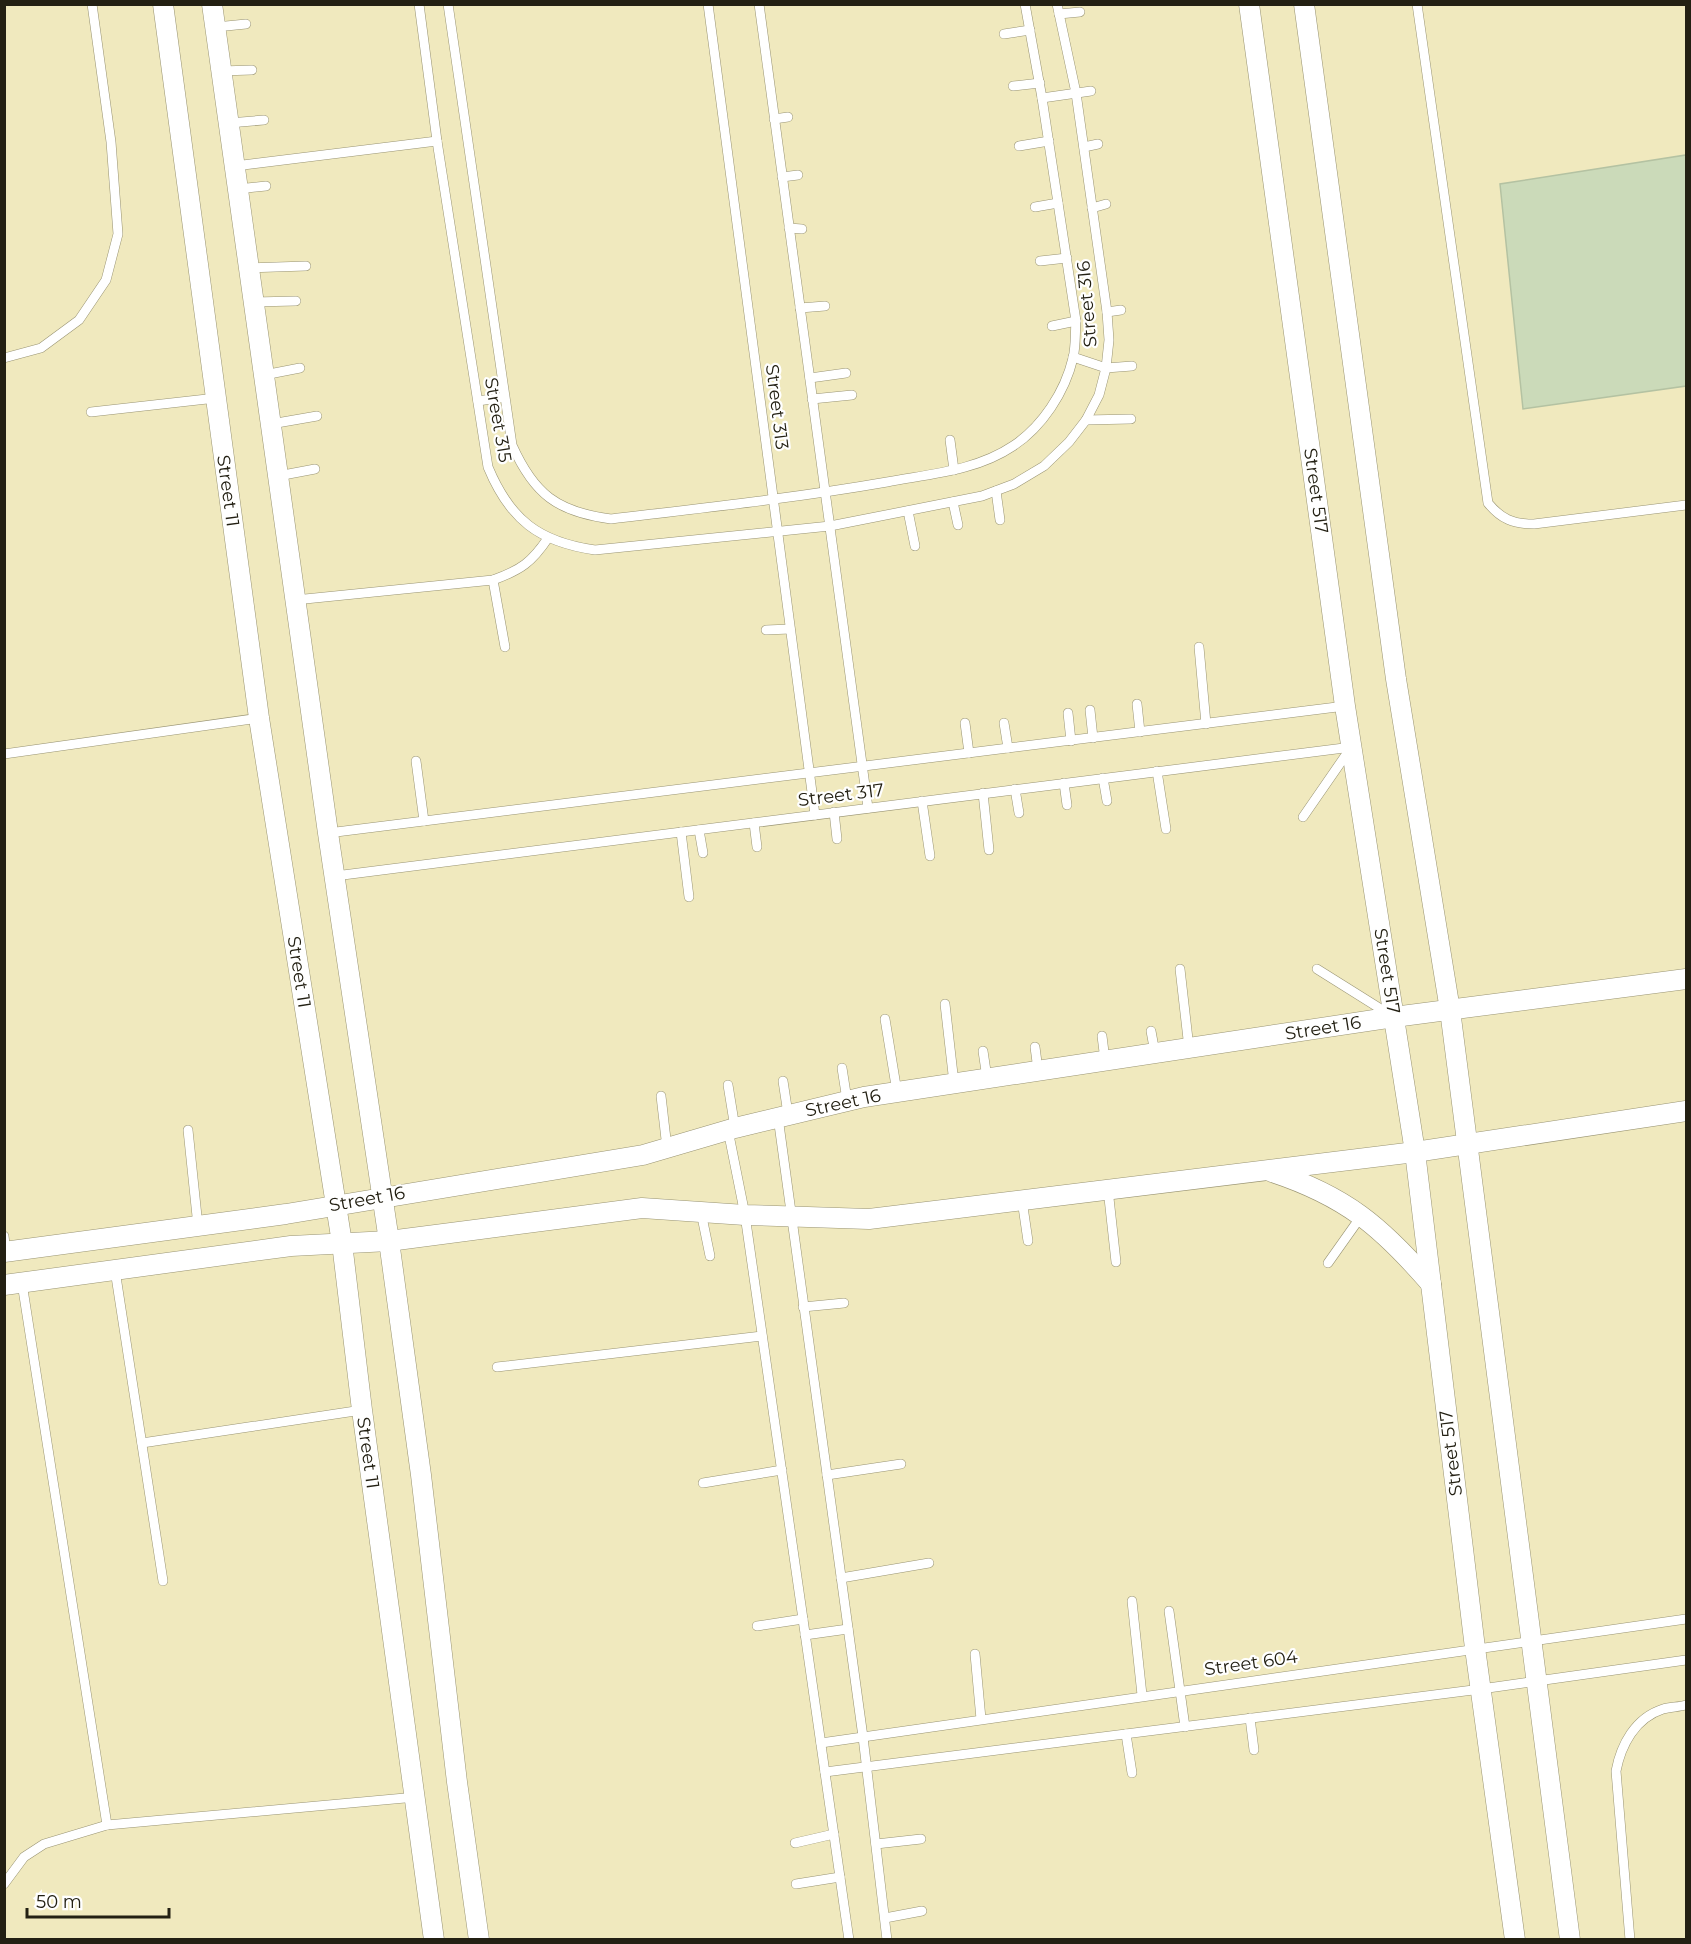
<svg xmlns="http://www.w3.org/2000/svg" width="1691" height="1944" viewBox="0 0 1691 1944" font-family="Montserrat,sans-serif">
	<style>
		.built { fill: #f0e9be }
		.building { fill: #cbdab9; stroke: #b4c2a2; stroke-width: 1.5 }
		.lines { fill: none; stroke-linecap: round; stroke-linejoin: round }
		.lane-casing { stroke: #999473; stroke-width: 10 }
		.street-casing { stroke: #999473; stroke-width: 21 }
		.lane { stroke: #fff; stroke-width: 9 }
		.street { stroke: #fff; stroke-width: 20 }
		.labels { text-anchor: middle; dominant-baseline: central; stroke-width: 4.5; stroke-linejoin: round; paint-order: stroke }
		.street-label { font-size: 18px; fill: #232013; stroke: #fff }
	</style>
	<rect width="100%" height="100%" fill="#fcf6d2"/>
	<!-- built -->
	<path class="built" d="M5,5H1686V1939L5,1940Z"/>
	<!-- building -->
	<path class="building" d="M1686,155V386L1523,409L1500,184Z"/>
	<g class="lines">
		<!-- lane casing -->
		<g class="lane-casing">
			<g id="lane">
				<path d="M419,4L437,141L488,467C510,520 539,542 595,550L830,526L982,496L1014,484L1044,466L1069,442L1086,420L1099,395L1106,368L1109,340L1107,312L1076,93L1057,4"/>
				<path d="M448,4L512,445C534,494 557,512 611,519C703,508 795,498 887,482C929,474 976,471 1013,446C1042,427 1065,392 1073,358C1076,346 1075,333 1076,321L1042,98L1025,4"/>
				<path d="M708,4L815,815"/>
				<path d="M759,4L868,808"/>
				<path d="M1417,4L1488,503C1501,519 1513,524 1534,524L1686,505"/>
				<path d="M1059,14L1080,12"/>
				<path d="M216,27L246,24"/>
				<path d="M1004,34L1030,30"/>
				<path d="M221,71L252,70"/>
				<path d="M1013,86L1040,83"/>
				<path d="M1042,98L1091,91"/>
				<path d="M774,119L788,117"/>
				<path d="M229,123L264,120"/>
				<path d="M1019,146L1049,141"/>
				<path d="M1084,147L1098,144"/>
				<path d="M235,166L437,141"/>
				<path d="M782,177L798,175"/>
				<path d="M238,189L266,186"/>
				<path d="M1035,207L1058,203"/>
				<path d="M1092,208L1106,204"/>
				<path d="M789,228L802,229"/>
				<path d="M1040,261L1067,258"/>
				<path d="M249,268L306,266"/>
				<path d="M253,302L296,301"/>
				<path d="M800,308L825,306"/>
				<path d="M1107,312L1121,310"/>
				<path d="M1052,326L1076,321"/>
				<path d="M1073,357L1106,368L1132,366"/>
				<path d="M4,358L41,348L79,320L106,280L118,234L111,142L92,4"/>
				<path d="M264,375L300,368"/>
				<path d="M810,378L846,373"/>
				<path d="M812,399L852,395"/>
				<path d="M478,401L504,397"/>
				<path d="M91,412L216,398"/>
				<path d="M1086,420L1131,419"/>
				<path d="M271,424L317,416"/>
				<path d="M950,440L954,470"/>
				<path d="M278,476L315,469"/>
				<path d="M996,491L1000,520"/>
				<path d="M953,502L958,525"/>
				<path d="M908,511L915,546"/>
				<path d="M493,580L505,647"/>
				<path d="M295,600L493,580C521,570 532,562 548,538"/>
				<path d="M766,630L790,629"/>
				<path d="M1199,647L1206,724"/>
				<path d="M1137,704L1140,732"/>
				<path d="M1090,710L1093,738"/>
				<path d="M1068,713L1071,741"/>
				<path d="M965,723L969,753"/>
				<path d="M1004,723L1008,748"/>
				<path d="M4,754L259,718"/>
				<path d="M416,761L424,821"/>
				<path d="M1157,771L1166,829"/>
				<path d="M1103,778L1107,801"/>
				<path d="M1064,783L1067,805"/>
				<path d="M1015,789L1019,813"/>
				<path d="M983,793L989,850"/>
				<path d="M922,801L930,856"/>
				<path d="M834,812L837,839"/>
				<path d="M1303,817L1350,749"/>
				<path d="M754,823L757,847"/>
				<path d="M699,830L703,853"/>
				<path d="M681,832L689,897"/>
				<path d="M328,833L1345,706"/>
				<path d="M335,876L1352,747"/>
				<path d="M1180,969L1189,1048"/>
				<path d="M1317,969L1392,1016"/>
				<path d="M945,1004L954,1083"/>
				<path d="M885,1019L897,1092"/>
				<path d="M1151,1031L1155,1053"/>
				<path d="M1102,1036L1105,1060"/>
				<path d="M1035,1047L1038,1070"/>
				<path d="M983,1051L987,1078"/>
				<path d="M842,1068L847,1100"/>
				<path d="M783,1081L788,1114"/>
				<path d="M728,1085L735,1128"/>
				<path d="M661,1096L667,1148"/>
				<path d="M778,1117L863,1737L887,1940"/>
				<path d="M188,1130L198,1226"/>
				<path d="M728,1130L745,1215L849,1940"/>
				<path d="M1108,1189L1116,1262"/>
				<path d="M1022,1200L1028,1241"/>
				<path d="M701,1212L710,1256"/>
				<path d="M4,1236L6,1252"/>
				<path d="M1328,1263L1362,1215"/>
				<path d="M115,1270L163,1581"/>
				<path d="M22,1283L107,1825"/>
				<path d="M803,1307L844,1303"/>
				<path d="M497,1367L762,1336"/>
				<path d="M142,1443L362,1410"/>
				<path d="M827,1475L901,1464"/>
				<path d="M703,1483L782,1470"/>
				<path d="M841,1578L929,1563"/>
				<path d="M1132,1601L1142,1695"/>
				<path d="M1169,1611L1185,1727"/>
				<path d="M757,1626L803,1619"/>
				<path d="M805,1635L848,1629"/>
				<path d="M975,1654L981,1719"/>
				<path d="M1250,1718L1254,1750"/>
				<path d="M1126,1734L1132,1773"/>
				<path d="M821,1743L1686,1619"/>
				<path d="M825,1772L1481,1689L1686,1660"/>
				<path d="M795,1843L834,1834"/>
				<path d="M876,1844L921,1839"/>
				<path d="M4,1884L24,1857L44,1844L107,1825L416,1797"/>
				<path d="M796,1884L840,1877"/>
				<path d="M885,1918L922,1911"/>
				<path d="M1630,1940L1616,1771C1621,1745 1635,1718 1663,1709C1670,1707 1679,1707 1686,1705"/>
			</g>
		</g>
		<!-- street casing -->
		<g class="street-casing">
			<g id="street">
				<path d="M163,4L259,718L342,1243L362,1410L434,1940"/>
				<path d="M212,4L328,833L389,1241L421,1475L457,1782L479,1940"/>
				<path d="M1249,4L1345,706L1415,1152L1475,1648L1515,1940"/>
				<path d="M1304,4L1396,679L1450,1010L1570,1940"/>
				<path d="M1272,1172C1345,1196 1381,1226 1431,1284"/>
				<path d="M4,1252L286,1214L643,1155L735,1128L864,1097L1394,1017L1686,979"/>
				<path d="M4,1285L291,1246L389,1241L642,1208L745,1215L869,1219L1415,1152L1686,1111"/>
			</g>
		</g>
		<!-- lane -->
		<use href="#lane" class="lane"/>
		<!-- street -->
		<use href="#street" class="street"/>
	</g>
	<g class="labels">
		<!-- street labels -->
		<g class="street-label">
			<text transform="translate(1087 304) rotate(-95)">Street 316</text>
			<text transform="translate(777 407) rotate(83)">Street 313</text>
			<text transform="translate(498 420) rotate(80)">Street 315</text>
			<text transform="translate(228 491) rotate(82)">Street 11</text>
			<text transform="translate(1316 491) rotate(82)">Street 517</text>
			<text transform="translate(841 795) rotate(-7)">Street 317</text>
			<text transform="translate(1387 971) rotate(81)">Street 517</text>
			<text transform="translate(299 972) rotate(81)">Street 11</text>
			<text transform="translate(1323 1028) rotate(-9)">Street 16</text>
			<text transform="translate(843 1103) rotate(-12)">Street 16</text>
			<text transform="translate(367 1199) rotate(-10)">Street 16</text>
			<text transform="translate(368 1453) rotate(82)">Street 11</text>
			<text transform="translate(1451 1453) rotate(-97)">Street 517</text>
			<text transform="translate(1251 1663) rotate(-8)">Street 604</text>
		</g>
	</g>
	<!-- border -->
	<rect width="1691" height="1944" fill="none" stroke="#232013" stroke-width="12"/>
	<!-- scale -->
	<path d="M27 1908v9h142v-9" fill="none" stroke="#232013" stroke-width="3"/>
	<text x="36" y="1908" font-size="18" fill="#232013" stroke="#ffffff" stroke-width="4.5" paint-order="stroke">50 m</text>
</svg>
